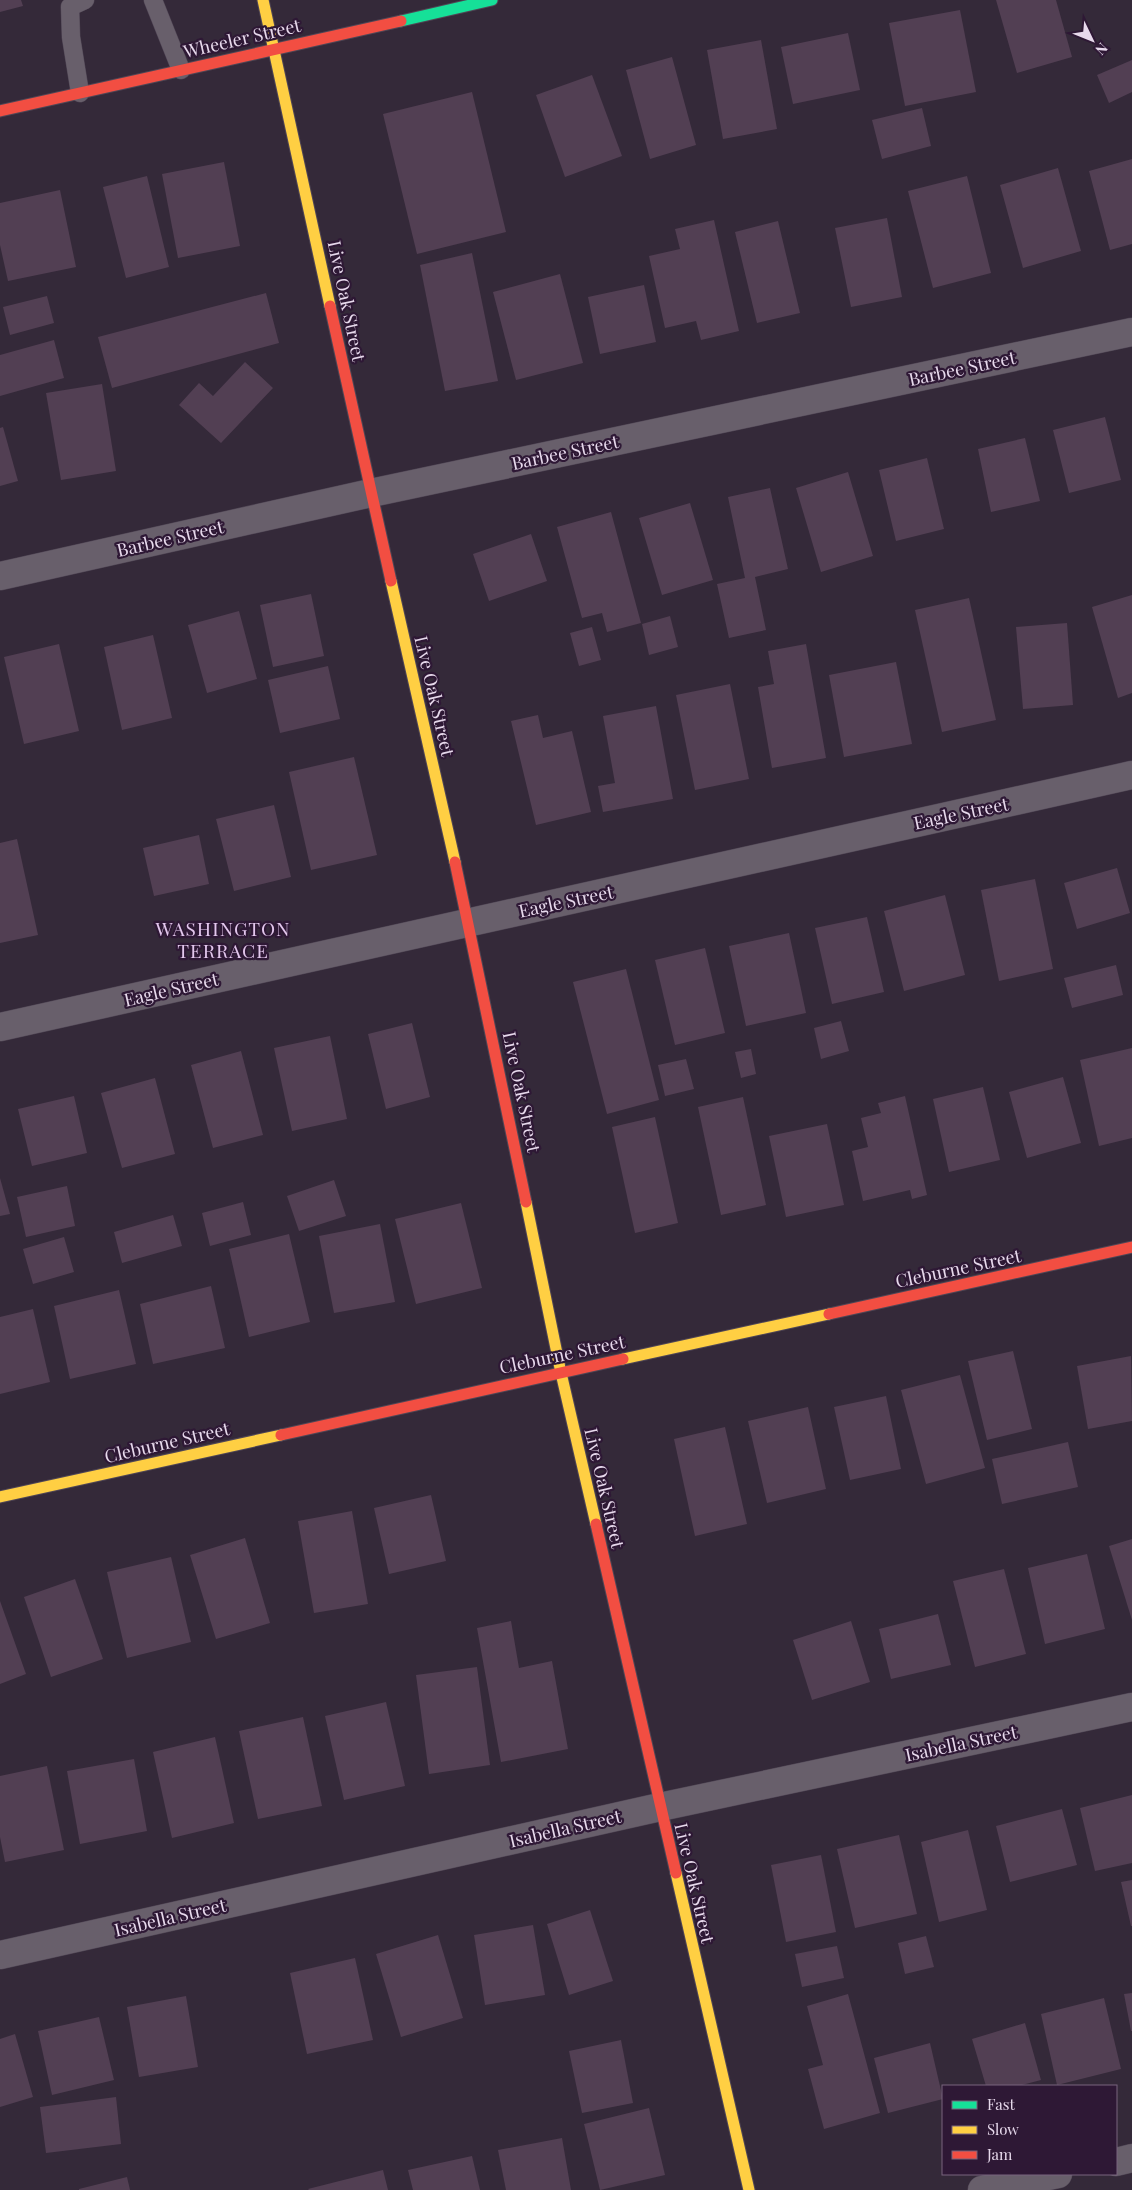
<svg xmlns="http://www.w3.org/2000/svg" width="1132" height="2190" viewBox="0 0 1132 2190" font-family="'Playfair Display',serif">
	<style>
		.building { fill: #523f53 }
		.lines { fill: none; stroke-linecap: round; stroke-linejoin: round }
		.lane-casing { stroke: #504655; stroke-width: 19 }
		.street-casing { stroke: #504655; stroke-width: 29 }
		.fast-casing { stroke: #504655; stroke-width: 13 }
		.slow-casing { stroke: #504655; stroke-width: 13 }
		.jam-casing { stroke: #504655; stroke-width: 13 }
		.lane { stroke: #685f6b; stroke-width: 18 }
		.street { stroke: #685f6b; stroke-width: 28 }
		.fast { stroke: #16e098; stroke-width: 11 }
		.slow { stroke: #ffcf43; stroke-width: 11 }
		.jam { stroke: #f24e42; stroke-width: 11 }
		.labels { text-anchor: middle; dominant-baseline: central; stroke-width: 4.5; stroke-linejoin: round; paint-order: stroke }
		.street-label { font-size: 18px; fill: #e7d9ec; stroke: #2e1835 }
		.neighbourhood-label { font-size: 19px; letter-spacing: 1px; fill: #e3c7ed; stroke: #2e1835 }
	</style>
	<rect width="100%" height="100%" fill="#342939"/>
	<!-- building -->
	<g class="building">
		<path d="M0,0H21L23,6L0,12Z"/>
		<path d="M996,0H1056L1072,57L1017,73Z"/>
		<path d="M960,10L976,92L905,106L889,23Z"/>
		<path d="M848,33L860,90L793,104L781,47Z"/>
		<path d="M761,40L777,129L723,139L707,50Z"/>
		<path d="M672,57L696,145L650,159L626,70Z"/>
		<path d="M1132,60V92L1109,103L1097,75Z"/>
		<path d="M592,75L622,156L565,177L536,95Z"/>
		<path d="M472,92L506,232L417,254L383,114Z"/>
		<path d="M922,108L931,146L882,159L872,120Z"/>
		<path d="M1132,159V244L1110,250L1089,171Z"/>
		<path d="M224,162L240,246L178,258L162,174Z"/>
		<path d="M1058,168L1081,251L1023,268L1000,185Z"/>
		<path d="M147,176L169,267L126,278L103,187Z"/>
		<path d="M967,176L991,273L933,288L908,191Z"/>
		<path d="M60,190L76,267L8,281L0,245V203Z"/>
		<path d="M887,218L902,297L851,307L835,228Z"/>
		<path d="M714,220L739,331L701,340L696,321L665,328L649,256L680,249L675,229Z"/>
		<path d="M778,221L800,313L757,323L735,232Z"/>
		<path d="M472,253L498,381L445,391L420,265Z"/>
		<path d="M560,274L583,363L516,380L493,292Z"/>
		<path d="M644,285L656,342L600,354L588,297Z"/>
		<path d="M266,293L279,343L112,388L98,337Z"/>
		<path d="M47,296L54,323L10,335L3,307Z"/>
		<path d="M54,340L64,378L0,396V355Z"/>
		<path d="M245,362L273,388L221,443L179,405L199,383L213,396Z"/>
		<path d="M102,384L116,471L61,480L46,393Z"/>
		<path d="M1105,417L1121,480L1069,493L1053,430Z"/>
		<path d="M3,427L18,481L0,486V428Z"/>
		<path d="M1025,438L1040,501L991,512L978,449Z"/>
		<path d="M927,458L944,529L896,541L879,470Z"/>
		<path d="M848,472L873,556L821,572L796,488Z"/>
		<path d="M770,488L788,569L755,577L766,630L729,638L717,584L745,578L728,497Z"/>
		<path d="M690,503L713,580L662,595L639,518Z"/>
		<path d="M611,512L641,623L607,632L602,613L582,618L557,527Z"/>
		<path d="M531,534L547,581L489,601L473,554Z"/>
		<path d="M311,594L324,656L273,667L260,605Z"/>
		<path d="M1132,595V693L1118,698L1092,607Z"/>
		<path d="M969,598L996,720L942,732L915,610Z"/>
		<path d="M239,611L257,679L207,693L188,625Z"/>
		<path d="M670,616L678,647L649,655L642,624Z"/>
		<path d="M1067,623L1073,705L1023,709L1016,627Z"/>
		<path d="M592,627L601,660L579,666L570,633Z"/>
		<path d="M153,635L172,718L122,730L104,647Z"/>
		<path d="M59,644L79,731L24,744L4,657Z"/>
		<path d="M806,644L826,758L772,768L758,687L774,684L768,651Z"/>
		<path d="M896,662L912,744L844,757L829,675Z"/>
		<path d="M328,666L340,719L280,733L268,680Z"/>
		<path d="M730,684L749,779L695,790L676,695Z"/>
		<path d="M656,706L673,799L603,812L598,786L615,783L603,716Z"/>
		<path d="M538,715L543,738L572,731L591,812L536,825L511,721Z"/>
		<path d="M354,757L377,855L311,870L289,772Z"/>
		<path d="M274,805L291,877L234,891L216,819Z"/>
		<path d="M199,835L209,884L154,896L143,848Z"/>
		<path d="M17,839L38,935L0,943V843Z"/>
		<path d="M1117,868L1130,913L1077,929L1064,883Z"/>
		<path d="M1035,879L1053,969L999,981L981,890Z"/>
		<path d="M945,895L965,975L904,991L884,911Z"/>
		<path d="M867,917L884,992L832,1004L815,928Z"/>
		<path d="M789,933L806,1013L746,1026L729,946Z"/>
		<path d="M705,948L725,1033L675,1045L655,960Z"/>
		<path d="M1116,965L1123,995L1072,1008L1064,978Z"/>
		<path d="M626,969L659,1100L607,1114L573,982Z"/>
		<path d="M841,1021L849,1051L821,1059L814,1028Z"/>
		<path d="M412,1023L430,1097L386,1109L368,1034Z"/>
		<path d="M330,1036L347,1119L292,1131L274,1048Z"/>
		<path d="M1132,1048V1138L1099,1146L1080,1060Z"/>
		<path d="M751,1049L756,1074L741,1078L735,1052Z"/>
		<path d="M241,1051L263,1135L213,1148L191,1065Z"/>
		<path d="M686,1059L694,1089L665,1096L658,1065Z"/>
		<path d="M1063,1077L1081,1143L1027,1158L1009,1092Z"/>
		<path d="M155,1078L175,1154L122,1168L101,1093Z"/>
		<path d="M983,1087L1000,1160L949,1172L933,1099Z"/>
		<path d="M74,1096L87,1153L32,1166L18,1109Z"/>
		<path d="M905,1096L927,1195L912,1199L910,1190L863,1201L852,1151L868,1147L861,1118L881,1113L878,1103Z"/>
		<path d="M743,1097L766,1205L721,1215L698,1107Z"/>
		<path d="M655,1117L678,1223L635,1233L612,1127Z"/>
		<path d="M827,1124L844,1205L786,1217L769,1136Z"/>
		<path d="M0,1178L10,1214L0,1216Z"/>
		<path d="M334,1180L346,1216L299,1231L287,1196Z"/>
		<path d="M67,1186L75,1226L26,1237L17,1197Z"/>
		<path d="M243,1202L251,1235L210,1246L202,1213Z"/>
		<path d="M461,1203L482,1288L416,1304L395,1219Z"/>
		<path d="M173,1215L182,1246L122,1263L114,1232Z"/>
		<path d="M380,1224L395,1302L334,1313L319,1236Z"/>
		<path d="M289,1234L310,1322L249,1337L229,1249Z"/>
		<path d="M64,1237L74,1272L33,1284L23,1249Z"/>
		<path d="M211,1286L225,1348L153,1364L140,1304Z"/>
		<path d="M119,1290L136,1364L70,1379L54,1306Z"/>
		<path d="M33,1309L50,1382L0,1394V1317Z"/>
		<path d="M1013,1351L1032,1429L987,1440L968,1361Z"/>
		<path d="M1131,1356L1132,1421L1088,1429L1077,1366Z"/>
		<path d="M960,1375L985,1468L926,1484L901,1390Z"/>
		<path d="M886,1396L901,1469L850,1480L834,1407Z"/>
		<path d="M808,1407L826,1489L767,1503L748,1421Z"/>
		<path d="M725,1427L747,1524L695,1536L674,1439Z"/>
		<path d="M1068,1442L1078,1487L1002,1504L992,1459Z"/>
		<path d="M431,1495L446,1561L389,1574L374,1508Z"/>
		<path d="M352,1511L368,1604L314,1613L298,1521Z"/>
		<path d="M245,1538L270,1623L216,1639L190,1555Z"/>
		<path d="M1132,1539V1620L1109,1546Z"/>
		<path d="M1087,1554L1105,1629L1045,1644L1028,1568Z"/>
		<path d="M171,1557L191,1642L127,1658L107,1572Z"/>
		<path d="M1004,1569L1026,1654L975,1667L953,1581Z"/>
		<path d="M75,1579L103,1659L51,1677L24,1597Z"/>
		<path d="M0,1601L26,1674L0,1684Z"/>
		<path d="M938,1614L951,1665L891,1679L879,1629Z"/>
		<path d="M511,1621L519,1668L552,1661L568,1749L501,1762L477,1628Z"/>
		<path d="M851,1621L870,1682L812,1700L793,1640Z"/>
		<path d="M477,1667L490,1765L429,1774L416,1675Z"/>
		<path d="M386,1702L405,1786L344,1800L325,1716Z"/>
		<path d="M303,1717L322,1806L258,1819L239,1731Z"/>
		<path d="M215,1737L234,1823L172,1838L153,1752Z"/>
		<path d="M134,1759L147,1831L80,1844L67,1771Z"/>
		<path d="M47,1766L64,1850L5,1862L0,1837V1776Z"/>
		<path d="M1132,1795V1863L1095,1871L1080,1808Z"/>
		<path d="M1062,1809L1077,1865L1010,1882L996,1826Z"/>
		<path d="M968,1830L987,1910L939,1922L921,1842Z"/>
		<path d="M899,1835L917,1914L855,1928L837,1849Z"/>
		<path d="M821,1855L836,1932L786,1942L771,1865Z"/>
		<path d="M1132,1880V1926H1131L1121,1882Z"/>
		<path d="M590,1910L613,1981L569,1995L547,1924Z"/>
		<path d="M533,1925L545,1995L485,2005L474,1935Z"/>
		<path d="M438,1935L463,2018L401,2037L376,1954Z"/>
		<path d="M926,1936L934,1967L905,1974L898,1943Z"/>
		<path d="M837,1946L844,1978L802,1987L795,1954Z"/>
		<path d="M355,1958L373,2040L307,2054L290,1973Z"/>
		<path d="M1132,1993V2031H1131L1124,1994Z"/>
		<path d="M848,1994L880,2113L824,2129L808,2069L823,2065L807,2006Z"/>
		<path d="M186,1996L198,2067L139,2077L127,2007Z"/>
		<path d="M1104,1998L1121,2069L1057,2085L1041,2014Z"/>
		<path d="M99,2017L114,2080L52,2095L38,2031Z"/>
		<path d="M1025,2023L1041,2080L1018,2086H986L972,2039Z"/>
		<path d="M15,2034L33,2097L0,2107V2039Z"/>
		<path d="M621,2040L633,2103L582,2113L569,2051Z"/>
		<path d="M930,2043L943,2099L888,2113L874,2058Z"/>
		<path d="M116,2097L121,2144L46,2153L40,2107Z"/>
		<path d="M649,2108L665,2175L600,2190L584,2124Z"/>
		<path d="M562,2138L571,2190H506L498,2150Z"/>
		<path d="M472,2156L480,2190H413L408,2170Z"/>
		<path d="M383,2170L388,2190H309L308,2189Z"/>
		<path d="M127,2177L130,2190H79V2189Z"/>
	</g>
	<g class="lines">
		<!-- lane casing -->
		<g class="lane-casing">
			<g id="lane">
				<path d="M153,0L181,70"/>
				<path d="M80,93L71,37L70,7L85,0"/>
			</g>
		</g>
		<!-- street casing -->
		<g class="street-casing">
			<g id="street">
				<path d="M0,576L371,493L1132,332"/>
				<path d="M0,1027L1132,775"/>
				<path d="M0,1955L660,1807L1132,1707"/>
				<path d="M1116,2162L1132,2158"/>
				<path d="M982,2190L1058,2174"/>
			</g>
		</g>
		<!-- fast casing -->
		<g class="fast-casing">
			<path id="fast" d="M401,21L492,0"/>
		</g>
		<!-- slow casing -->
		<g class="slow-casing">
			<g id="slow">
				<path d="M263,0L330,306"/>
				<path d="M391,581L455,862"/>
				<path d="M526,1202L561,1373L596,1524"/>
				<path d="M623,1359L829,1314"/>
				<path d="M0,1497L281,1435"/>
				<path d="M676,1873L749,2190"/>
			</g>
		</g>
		<!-- jam casing -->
		<g class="jam-casing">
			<g id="jam">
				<path d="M0,111L401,21"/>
				<path d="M330,306L391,581"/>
				<path d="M455,862L526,1202"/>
				<path d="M829,1314L1132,1247"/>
				<path d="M281,1435L623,1359"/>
				<path d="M596,1524L676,1873"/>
			</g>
		</g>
		<!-- lane -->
		<use href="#lane" class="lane"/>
		<!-- street -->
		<use href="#street" class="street"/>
		<!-- fast -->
		<use href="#fast" class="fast"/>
		<!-- slow -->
		<use href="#slow" class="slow"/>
		<!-- jam -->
		<use href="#jam" class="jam"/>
	</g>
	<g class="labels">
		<!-- street labels -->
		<g class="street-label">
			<text transform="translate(242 38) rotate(-13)">Wheeler Street</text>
			<text transform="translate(347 301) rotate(78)">Live Oak Street</text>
			<text transform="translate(962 368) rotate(-12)">Barbee Street</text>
			<text transform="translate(565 452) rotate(-12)">Barbee Street</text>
			<text transform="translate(170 538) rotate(-13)">Barbee Street</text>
			<text transform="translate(435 696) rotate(77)">Live Oak Street</text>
			<text transform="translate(961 813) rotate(-12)">Eagle Street</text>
			<text transform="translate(566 901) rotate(-12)">Eagle Street</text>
			<text transform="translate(171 989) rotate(-13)">Eagle Street</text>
			<text transform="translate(522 1092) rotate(78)">Live Oak Street</text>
			<text transform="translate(958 1268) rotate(-12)">Cleburne Street</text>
			<text transform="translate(562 1354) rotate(-12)">Cleburne Street</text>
			<text transform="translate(167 1442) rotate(-13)">Cleburne Street</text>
			<text transform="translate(605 1488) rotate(77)">Live Oak Street</text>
			<text transform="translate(961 1743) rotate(-12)">Isabella Street</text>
			<text transform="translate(565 1828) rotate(-13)">Isabella Street</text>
			<text transform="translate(695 1883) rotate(77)">Live Oak Street</text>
			<text transform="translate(170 1917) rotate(-13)">Isabella Street</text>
		</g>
		<!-- neighbourhood labels -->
		<g class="neighbourhood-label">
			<text x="223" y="928">WASHINGTON<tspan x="223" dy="22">TERRACE</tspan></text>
		</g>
	</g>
	<!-- legend -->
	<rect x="942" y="2085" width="175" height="90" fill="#2e1835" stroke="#78657e"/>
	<rect x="952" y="2101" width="25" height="8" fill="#16e098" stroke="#78657e"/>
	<text x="987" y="2110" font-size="15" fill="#e7d9ec">Fast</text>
	<rect x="952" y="2126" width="25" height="8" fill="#ffcf43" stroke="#78657e"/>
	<text x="987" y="2135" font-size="15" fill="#e7d9ec">Slow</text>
	<rect x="952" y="2151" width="25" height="8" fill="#f24e42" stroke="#78657e"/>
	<text x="987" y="2160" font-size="15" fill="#e7d9ec">Jam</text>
	<!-- north arrow -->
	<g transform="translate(1092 40) rotate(133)" stroke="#2e1835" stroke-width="4" paint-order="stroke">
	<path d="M0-4L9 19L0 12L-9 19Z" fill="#e7d9ec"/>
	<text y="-8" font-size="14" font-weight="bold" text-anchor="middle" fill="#e7d9ec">N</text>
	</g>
</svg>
